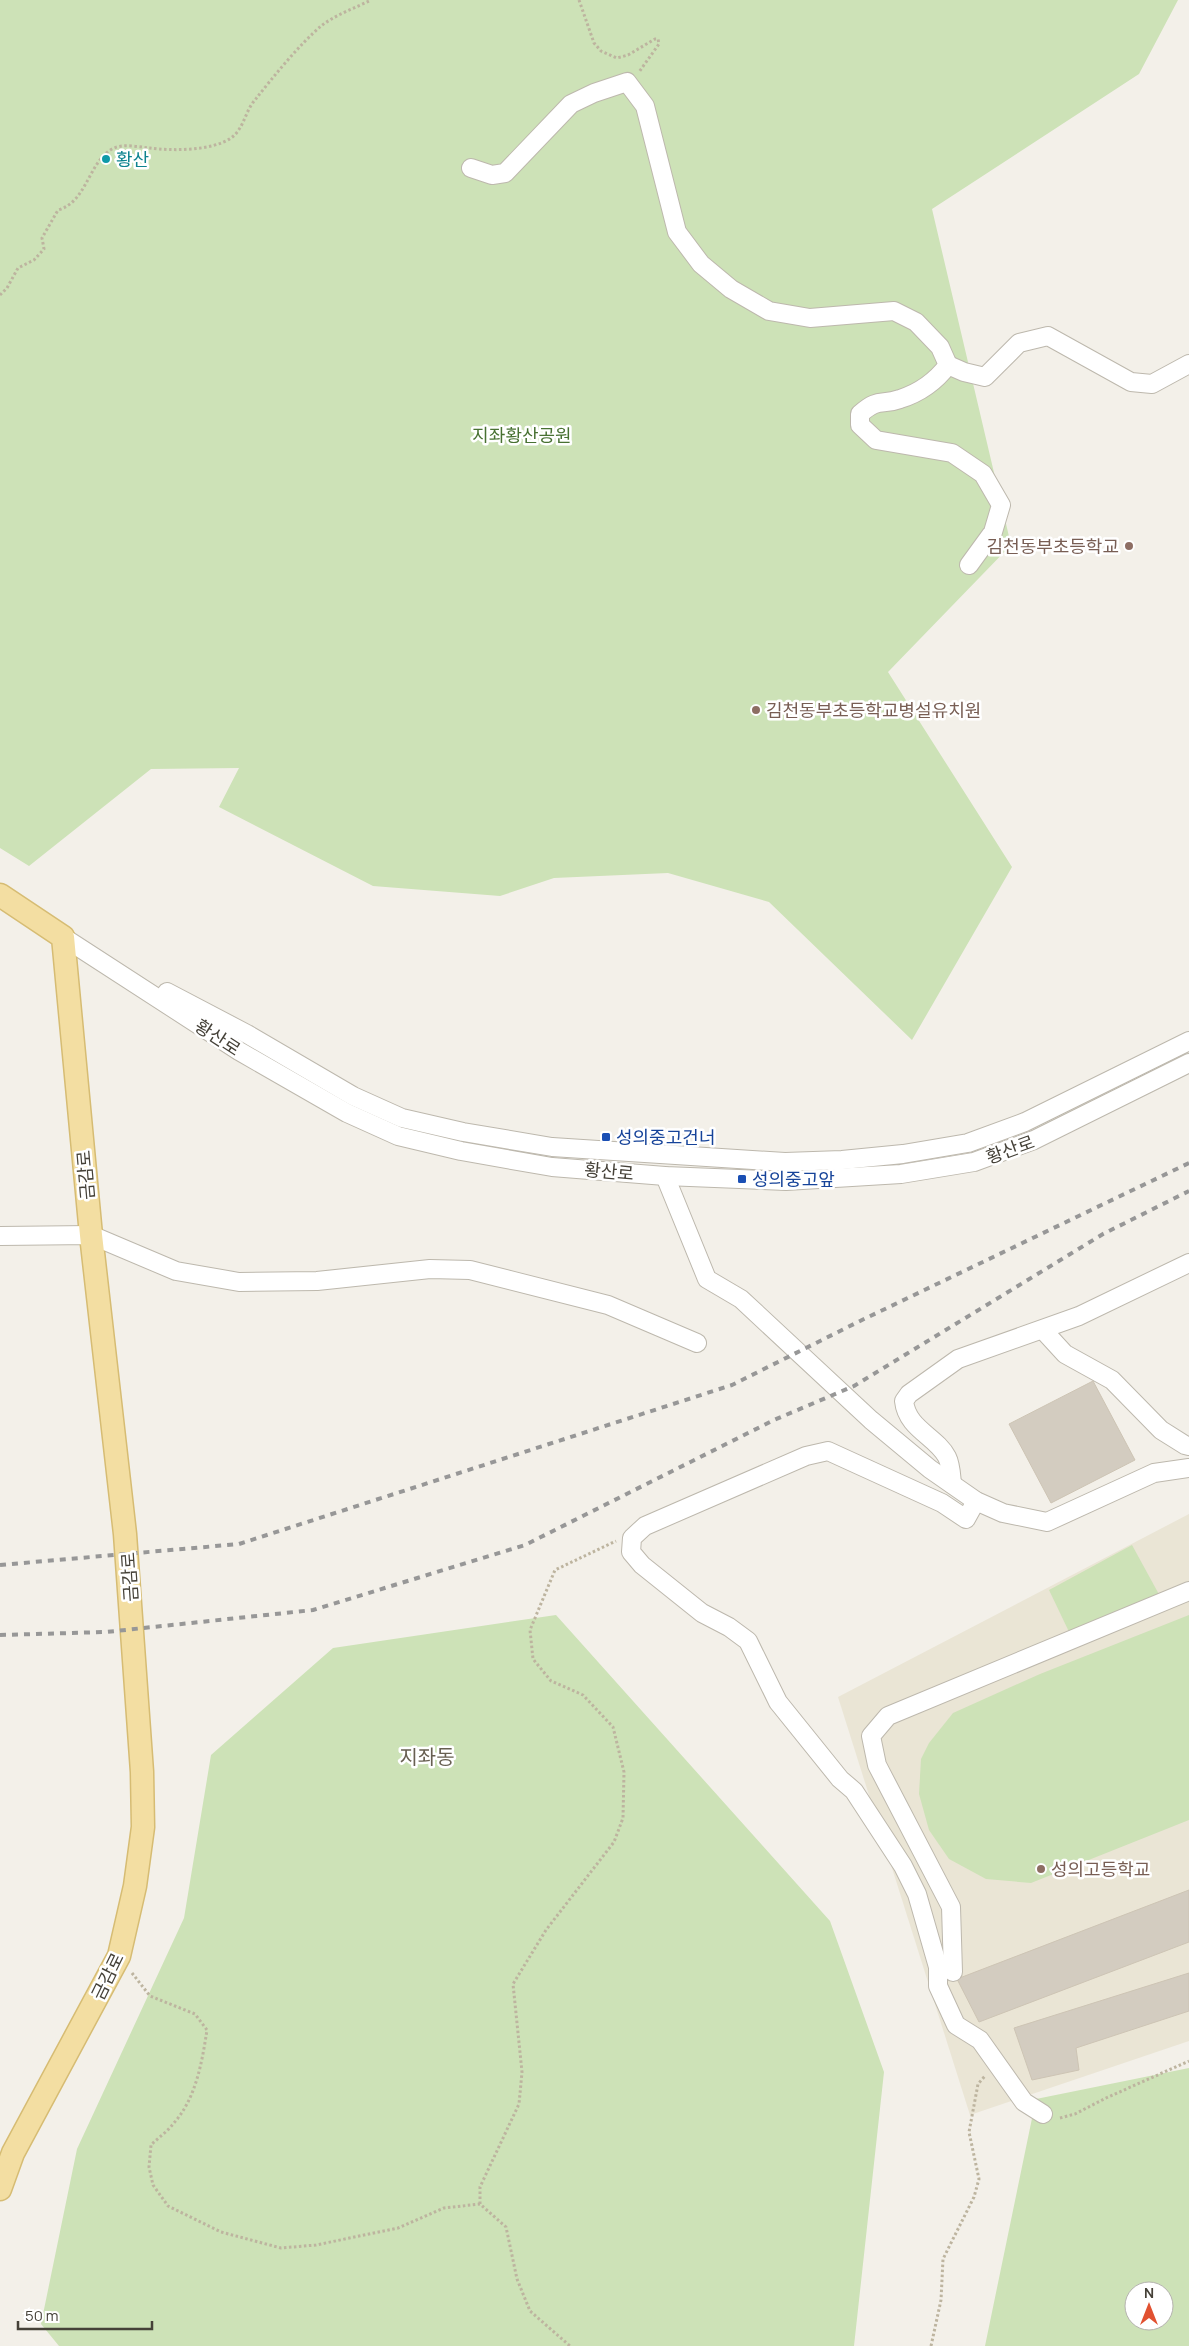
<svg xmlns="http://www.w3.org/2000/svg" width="1189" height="2346" viewBox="0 0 1189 2346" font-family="Manrope,'Noto Sans KR',sans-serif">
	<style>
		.education { fill: #eae5d5 }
		.green { fill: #cde2b7; fill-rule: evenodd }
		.building { fill: #d3ccc0; stroke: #cdc4b4 }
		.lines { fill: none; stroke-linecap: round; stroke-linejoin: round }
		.minor-casing { stroke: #bdb8ad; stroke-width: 20 }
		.major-casing { stroke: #d6bc73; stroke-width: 25 }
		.path { stroke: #bdb49f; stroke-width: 3; stroke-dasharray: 2.5 2.5; stroke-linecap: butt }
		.minor { stroke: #fff; stroke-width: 18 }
		.major { stroke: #f3dea2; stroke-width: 22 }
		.rail { stroke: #979797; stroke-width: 4; stroke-dasharray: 6 6; stroke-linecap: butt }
		.culture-dot { fill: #0f9aa8; stroke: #fff; stroke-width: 2 }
		.education-dot { fill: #8d6e63; stroke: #fff; stroke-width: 2 }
		.transit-dot { fill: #1a4fb4; stroke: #fff; stroke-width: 2 }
		.labels { text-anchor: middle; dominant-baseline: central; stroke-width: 5; stroke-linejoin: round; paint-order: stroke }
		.culture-label { font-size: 18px; fill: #0d838f; stroke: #fff; text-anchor: start }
		.park-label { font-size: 18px; fill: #487132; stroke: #fff }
		.education-label { font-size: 18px; fill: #785e54; stroke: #fff; text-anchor: start }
		.street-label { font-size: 18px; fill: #454138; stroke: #fff }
		.transit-label { font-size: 18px; fill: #164399; stroke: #fff; text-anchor: start }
		.quarter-label { font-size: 20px; fill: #675f51; stroke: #fff }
	</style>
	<rect width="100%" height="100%" fill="#f3f0e9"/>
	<!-- education -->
	<path class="education" d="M1189,1514V2041L970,2115L838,1697Z"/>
	<!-- green -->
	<g class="green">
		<path d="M0,0H1178L1139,74L932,209L1011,545L888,672L1012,867L912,1040L769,902L668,873L554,878L500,896L373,886L219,807L239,768L151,769L29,866L0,848Z"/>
		<path d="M1132,1545L1161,1598L1071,1636L1049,1590Z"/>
		<path d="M556,1615L830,1921L884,2072L854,2346H59L41,2324L77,2149L184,1918L211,1755L333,1648Z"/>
		<path d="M1189,1615V1820L1031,1883L986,1879L949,1859L929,1830L919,1794L921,1759L929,1743L953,1713L1040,1674Z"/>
		<path d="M1189,2068V2346H985L1036,2099ZM1134,2291H1164V2321H1134Z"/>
	</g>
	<!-- building -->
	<g class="building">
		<path d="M1093,1381L1135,1460L1051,1503L1009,1424Z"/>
		<path d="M1189,1890V1942L979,2022L957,1979Z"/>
		<path d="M1189,1973V2011L1076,2048L1079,2070L1032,2080L1014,2028Z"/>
	</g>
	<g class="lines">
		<!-- minor casing -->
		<g class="minor-casing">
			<g id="minor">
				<path d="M471,168L492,175L505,173L571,104L594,93L627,82L645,106L677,232L701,264L731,289L769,311L810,318L894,311L916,322L940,347L948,365C936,381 919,393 900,399C881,406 879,397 860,414V425L876,440L952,453L983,474L1001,505L993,532L969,565"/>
				<path d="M948,365L964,372L985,377L1019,343L1048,336L1131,382L1152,384L1189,364"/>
				<path d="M63,937L239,1051L347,1113L398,1136L461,1151L552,1167L665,1176L786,1181L901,1174L974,1162L1034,1140L1189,1063"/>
				<path d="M167,992L247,1034L353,1096L402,1118L463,1132L552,1147L785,1162L842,1160L903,1154L968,1143L1025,1122L1189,1041"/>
				<path d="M665,1176L707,1279L741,1299L871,1420L930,1469L976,1501L1003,1513L1047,1522L1154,1473L1189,1468"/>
				<path d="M0,1236L91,1235L176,1271L239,1282L317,1281L430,1269L470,1270L608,1305L697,1343"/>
				<path d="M1043,1330L1065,1354L1112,1380L1161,1430L1185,1445L1189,1446"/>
				<path d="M952,1484C951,1474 951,1465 947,1457C936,1436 907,1429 904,1401L909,1394L958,1359L1079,1316L1189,1263"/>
				<path d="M976,1501L966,1519L942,1503L828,1451L806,1456L645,1526L632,1538L631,1552L642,1565L702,1613L729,1627L748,1641L778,1702L840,1779L854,1791L903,1866L917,1894L938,1967V1986L956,2025L980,2040L1024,2102L1043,2114"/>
				<path d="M953,1972L951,1907L877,1765L871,1736L888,1716L1189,1591"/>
			</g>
		</g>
		<!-- major casing -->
		<g class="major-casing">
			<path id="major" d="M0,895L63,937L91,1235L125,1534L142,1772L143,1827L135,1886L119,1956L13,2153L0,2189"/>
		</g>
		<!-- path -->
		<g class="path">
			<path d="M579,0L594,43L601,51L617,58L628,55L655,39H658L659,44L639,72"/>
			<path d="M0,295L7,288L18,268L34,260L44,249L42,238L58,210C87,202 88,163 112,149C123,143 138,147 150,148C172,151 212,151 231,138C244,129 245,111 255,100C273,77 299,45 321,26C335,15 355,8 371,0"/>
			<path d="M132,1973L150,1996L195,2014L207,2030C202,2062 196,2099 173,2124C167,2132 158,2138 151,2145L149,2167L153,2185L168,2206L221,2232L281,2248L316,2245L398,2228L444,2208L480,2204L506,2227L517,2279L530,2311L570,2346"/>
			<path d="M1060,2118L1075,2114L1106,2098L1189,2061"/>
			<path d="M480,2204V2187L519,2104L522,2072L513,1984L546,1930L614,1842L623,1818L624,1772L613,1727L583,1695L551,1681L533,1659L530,1630L555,1570L616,1541"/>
			<path d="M931,2346L941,2300L943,2259L974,2197L979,2179L969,2132L978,2084L985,2076"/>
		</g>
		<!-- minor -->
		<use href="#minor" class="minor"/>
		<!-- major -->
		<use href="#major" class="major"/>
		<!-- rail -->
		<g class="rail">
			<path d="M0,1565L239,1544L732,1385L862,1320L1189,1163"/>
			<path d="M0,1635L106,1632L313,1610L525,1545L774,1420L854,1386L1103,1234L1189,1191"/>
		</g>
	</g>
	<!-- markers -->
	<circle class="culture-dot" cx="106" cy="159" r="5"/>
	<g class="education-dot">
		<circle cx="1129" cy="546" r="5"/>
		<circle cx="756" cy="710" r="5"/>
		<circle cx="1041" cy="1869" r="5"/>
	</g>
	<g class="transit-dot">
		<rect x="601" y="1132" width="10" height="10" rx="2.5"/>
		<rect x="737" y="1174" width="10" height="10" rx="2.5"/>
	</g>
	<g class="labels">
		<!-- culture labels -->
		<g class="culture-label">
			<text x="116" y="159">황산</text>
		</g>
		<!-- park labels -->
		<g class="park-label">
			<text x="522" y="435">지좌황산공원</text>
		</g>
		<!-- education labels -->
		<g class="education-label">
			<text x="1119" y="546" text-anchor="end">김천동부초등학교</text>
			<text x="766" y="710">김천동부초등학교병설유치원</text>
			<text x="1051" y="1869">성의고등학교</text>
		</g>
		<!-- street labels -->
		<g class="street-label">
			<text transform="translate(218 1037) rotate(33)">황산로</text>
			<text transform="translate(1010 1149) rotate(-20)">황산로</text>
			<text transform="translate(609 1171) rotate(5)">황산로</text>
			<text transform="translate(85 1175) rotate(-95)">금감로</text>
			<text transform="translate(129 1577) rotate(-94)">금감로</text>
			<text transform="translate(107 1976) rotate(-64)">금감로</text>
		</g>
		<!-- transit labels -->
		<g class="transit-label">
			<text x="616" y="1137">성의중고건너</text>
			<text x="752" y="1179">성의중고앞</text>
		</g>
		<!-- quarter labels -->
		<g class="quarter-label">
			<text x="427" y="1756">지좌동</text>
		</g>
	</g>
	<!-- north arrow -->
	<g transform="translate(1149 2306)"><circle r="24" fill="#ffffff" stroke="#b5b3af"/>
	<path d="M0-4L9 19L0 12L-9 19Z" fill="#e15131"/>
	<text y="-8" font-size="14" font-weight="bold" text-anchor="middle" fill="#454138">N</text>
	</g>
	<!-- scale -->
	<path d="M18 2321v8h134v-8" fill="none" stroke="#454138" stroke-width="2.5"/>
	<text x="25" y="2321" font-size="15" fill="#454138" stroke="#ffffff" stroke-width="4" paint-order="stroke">50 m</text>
</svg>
